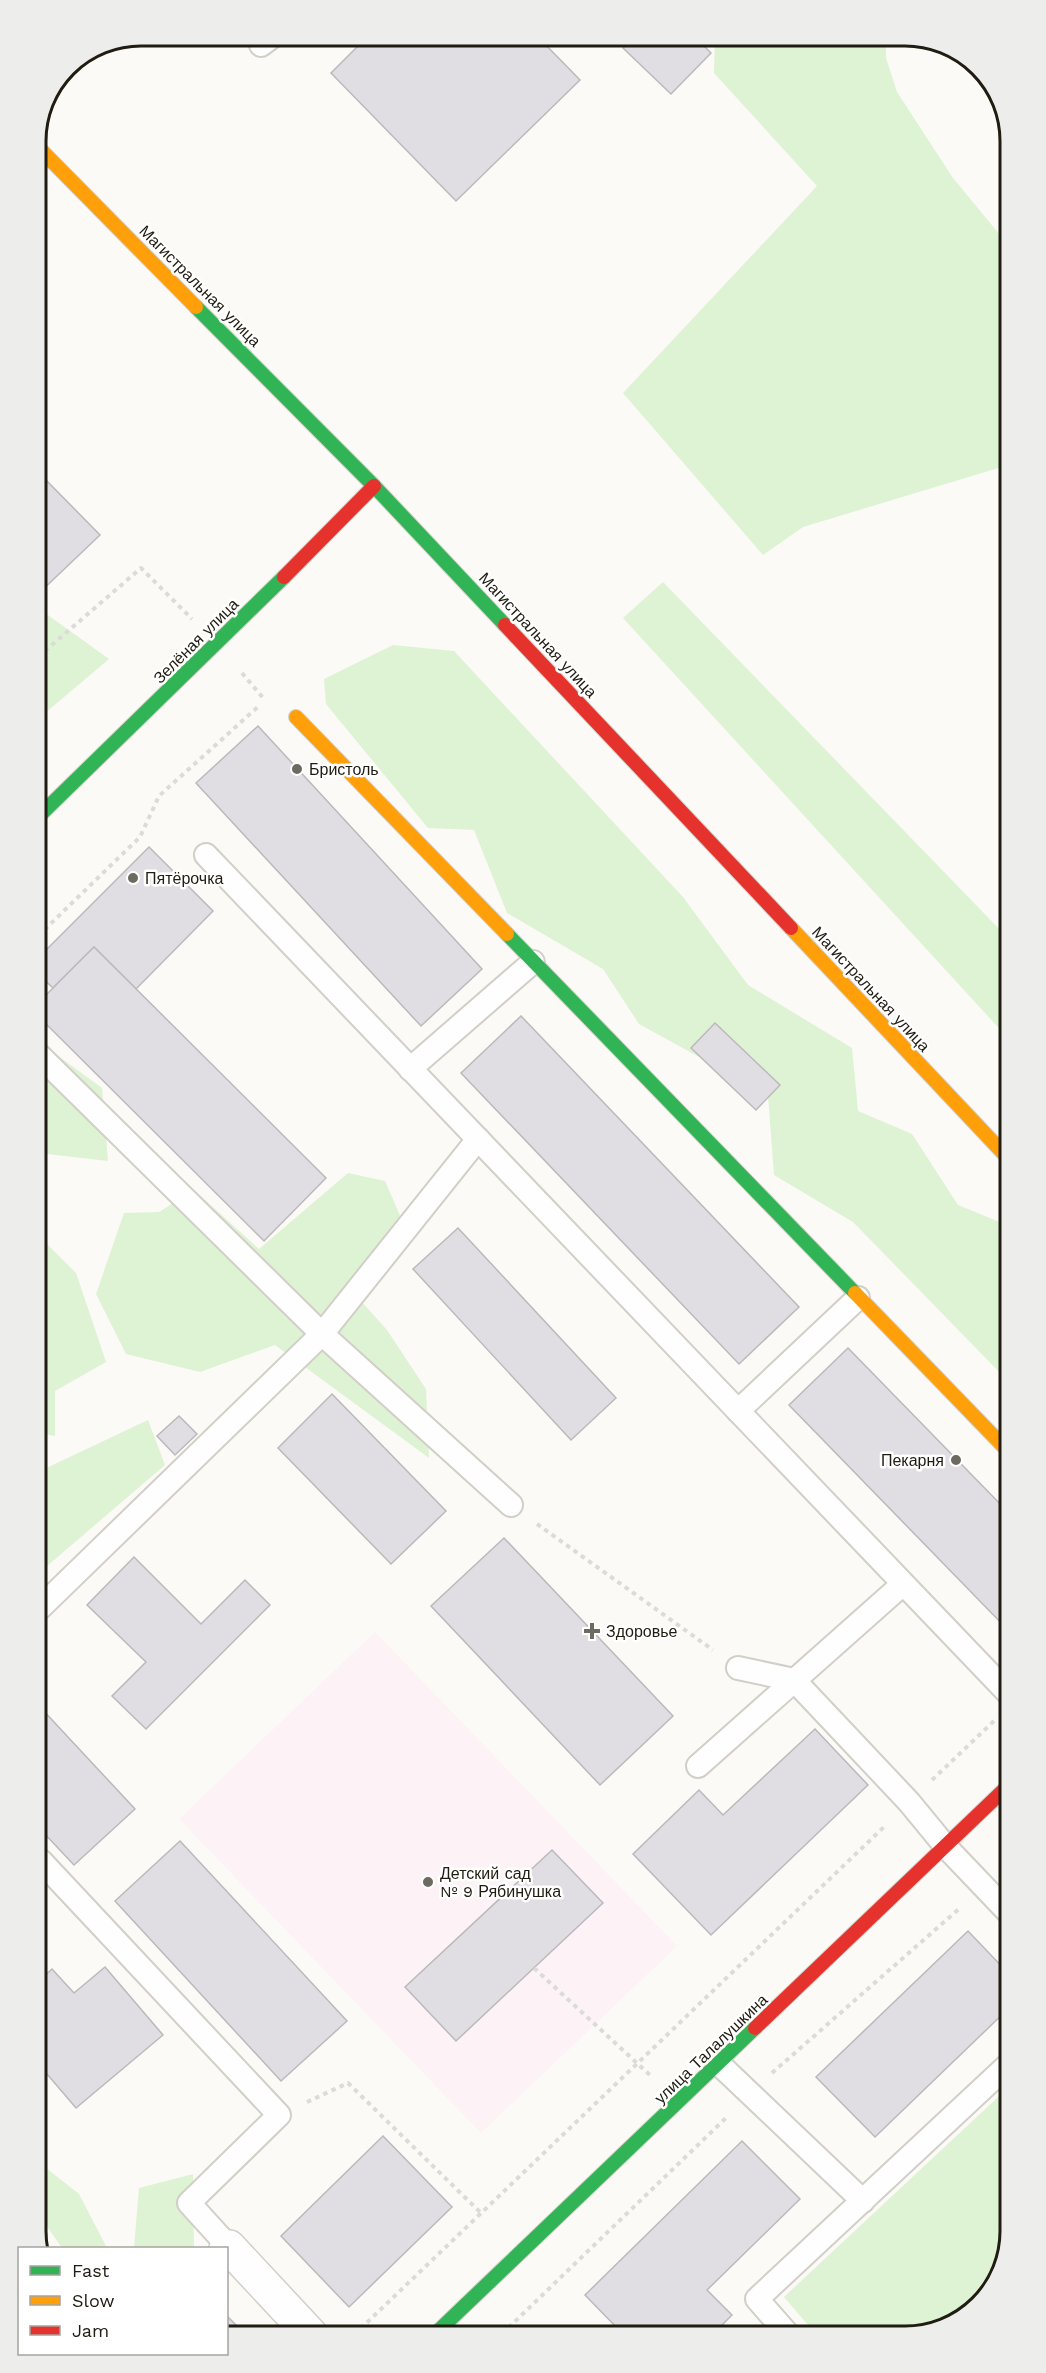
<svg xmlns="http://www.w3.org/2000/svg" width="1046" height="2373" viewBox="0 0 1046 2373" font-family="'Work Sans',sans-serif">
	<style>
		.education { fill: #fdf2f5 }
		.green { fill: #ddf3d3 }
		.building { fill: #e1dee3; stroke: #bbb9bc; stroke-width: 1.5 }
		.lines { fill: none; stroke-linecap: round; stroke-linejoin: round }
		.lane-casing { stroke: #d1cfc7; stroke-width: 26 }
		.street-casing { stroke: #d1cfc7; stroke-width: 36 }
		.fast-casing { stroke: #d1cfc7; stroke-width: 16 }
		.slow-casing { stroke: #d1cfc7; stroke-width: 16 }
		.jam-casing { stroke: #d1cfc7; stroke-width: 16 }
		.path { stroke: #dbdbd9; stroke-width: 4; stroke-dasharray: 4.5 4.5; stroke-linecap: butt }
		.lane { stroke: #fefefe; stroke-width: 22 }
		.street { stroke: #fefefe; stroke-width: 33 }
		.fast { stroke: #30b455; stroke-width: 14 }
		.slow { stroke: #ff9f0a; stroke-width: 14 }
		.jam { stroke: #e5322d; stroke-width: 14 }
		.poi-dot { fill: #6d6a61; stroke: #fff; stroke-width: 2 }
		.labels { text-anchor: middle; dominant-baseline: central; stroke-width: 5; stroke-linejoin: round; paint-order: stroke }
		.street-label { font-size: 16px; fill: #211c11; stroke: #fff }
		.poi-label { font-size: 16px; fill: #211c11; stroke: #fff; text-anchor: start }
		.rim { fill: none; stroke: #211c11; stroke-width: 3 }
	</style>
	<rect width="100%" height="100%" fill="#fbfaf6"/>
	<!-- education -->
	<path class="education" d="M375,1632L677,1946L481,2133L179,1819Z"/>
	<!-- green -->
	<g class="green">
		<path d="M715,36H886V58L897,92L953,178L1005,241V466L803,527L763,555L623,393L817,186L714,73Z"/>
		<path d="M663,582L1007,937V1037L623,618Z"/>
		<path d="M38,608L109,659L38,719L37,610Z"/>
		<path d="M393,645L454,651L683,897L748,985L852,1048L858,1111L912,1134L958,1205L1007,1225L1008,1381L853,1222L774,1175L768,1095L639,1024L603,969L507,913L474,830L428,828L326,704L324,679Z"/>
		<path d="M39,1042L102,1088L108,1161L39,1153Z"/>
		<path d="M348,1173L385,1181L411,1241L352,1291L387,1330L426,1389L429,1458L275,1345L200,1372L126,1354L96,1294L124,1213L159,1212L194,1190L259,1249Z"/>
		<path d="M39,1236L76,1273L106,1362L55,1391V1436L40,1433Z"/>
		<path d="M148,1420L165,1465L40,1572V1471Z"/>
		<path d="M1010,2086V2232L988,2295L939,2331L814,2332L784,2297Z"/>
		<path d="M41,2164L79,2194L107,2248H62L42,2219Z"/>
		<path d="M193,2174L194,2246L192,2248H134L139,2188Z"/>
	</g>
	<!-- building -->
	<g class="building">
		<path d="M368,36H537L580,80L456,201L331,73Z"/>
		<path d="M635,36H694L711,53L671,94L623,48Z"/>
		<path d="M46,480L100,535L37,595V488Z"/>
		<path d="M258,726L482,969L421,1026L196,783Z"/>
		<path d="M149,847L213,911L136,989L94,947L53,988L38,974V958Z"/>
		<path d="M94,947L326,1178L264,1241L38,1016V1003Z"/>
		<path d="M521,1016L799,1307L739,1364L461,1073Z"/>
		<path d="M715,1023L780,1085L756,1110L691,1048Z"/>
		<path d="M458,1228L616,1398L571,1440L413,1269Z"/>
		<path d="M848,1348L1008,1512V1630L789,1405Z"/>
		<path d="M332,1394L446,1511L391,1564L278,1448Z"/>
		<path d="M179,1416L197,1434L175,1455L157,1436Z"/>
		<path d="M504,1538L673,1716L600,1785L431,1606Z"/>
		<path d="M134,1557L201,1624L245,1580L270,1605L146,1729L112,1696L146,1662L87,1605Z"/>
		<path d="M40,1707L135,1809L74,1865L41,1830Z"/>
		<path d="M815,1729L868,1785L711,1935L633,1854L699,1790L723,1815Z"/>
		<path d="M180,1841L347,2021L281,2081L115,1901Z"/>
		<path d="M552,1850L603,1903L456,2041L405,1987Z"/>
		<path d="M968,1931L1009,1974V2008L875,2137L816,2077Z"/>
		<path d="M105,1967L163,2035L76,2108L41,2067V1979L52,1969L74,1993Z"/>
		<path d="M383,2136L452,2207L349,2307L281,2236Z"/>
		<path d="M742,2141L800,2199L707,2290L732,2315L714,2333H622L585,2295Z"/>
		<path d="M226,2315L247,2336H226Z"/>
	</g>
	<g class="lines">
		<!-- lane casing -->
		<g class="lane-casing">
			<g id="lane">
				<path d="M261,45L273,36"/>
				<path d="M206,855L1009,1694"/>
				<path d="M39,1055L322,1334L478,1139"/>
				<path d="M410,1069L533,962"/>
				<path d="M738,1411L858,1298"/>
				<path d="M40,1608L322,1334L511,1505"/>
				<path d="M738,1668L794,1680L909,1802L946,1847L1009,1913"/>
				<path d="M698,1766L903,1584"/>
				<path d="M41,1861L279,2115L189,2203L229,2247"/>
				<path d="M719,2064L863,2201"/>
				<path d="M786,2332L757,2299L1010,2063"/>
			</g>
		</g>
		<!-- street casing -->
		<g class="street-casing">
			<path id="street" d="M226,2249L229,2247L312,2336"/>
		</g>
		<!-- fast casing -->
		<g class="fast-casing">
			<g id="fast">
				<path d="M196,307L374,486L505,625"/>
				<path d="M38,817L284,577"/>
				<path d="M507,934L855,1293"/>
				<path d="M434,2335L755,2028"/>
			</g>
		</g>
		<!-- slow casing -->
		<g class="slow-casing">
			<g id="slow">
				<path d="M36,145L196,307"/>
				<path d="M296,717L507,934"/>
				<path d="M791,928L1007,1157"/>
				<path d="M855,1293L1008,1451"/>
			</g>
		</g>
		<!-- jam casing -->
		<g class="jam-casing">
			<g id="jam">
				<path d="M284,577L374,486"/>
				<path d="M505,625L791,928"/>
				<path d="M755,2028L1009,1785"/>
			</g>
		</g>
		<!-- path -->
		<g class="path">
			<path d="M38,657L141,568L192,619"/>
			<path d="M242,673L264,699"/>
			<path d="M38,936L140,837L159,796L260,705"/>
			<path d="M537,1524L713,1650"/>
			<path d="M932,1780L994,1721"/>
			<path d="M534,1968L652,2077"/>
			<path d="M772,2073L960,1908"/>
			<path d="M307,2102L348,2083L481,2213"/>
			<path d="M502,2334L728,2116"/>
			<path d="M354,2335L886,1825"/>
		</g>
		<!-- lane -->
		<use href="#lane" class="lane"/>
		<!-- street -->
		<use href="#street" class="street"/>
		<!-- fast -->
		<use href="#fast" class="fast"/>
		<!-- slow -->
		<use href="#slow" class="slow"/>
		<!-- jam -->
		<use href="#jam" class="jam"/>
	</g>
	<!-- markers -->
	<g class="poi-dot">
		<circle cx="297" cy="769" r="6"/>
		<circle cx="133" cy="878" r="6"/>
		<circle cx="956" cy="1460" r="6"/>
		<path d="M589 1622h6v6h6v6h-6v6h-6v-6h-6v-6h6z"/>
		<circle cx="428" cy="1882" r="6"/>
	</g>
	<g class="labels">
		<!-- street labels -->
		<g class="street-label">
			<text transform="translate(200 286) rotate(45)">Магистральная улица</text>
			<text transform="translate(538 635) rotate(47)">Магистральная улица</text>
			<text transform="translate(196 641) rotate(-45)">Зелёная улица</text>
			<text transform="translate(871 989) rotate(47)">Магистральная улица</text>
			<text transform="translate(711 2049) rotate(-44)">улица Талалушкина</text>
		</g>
		<!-- poi labels -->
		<g class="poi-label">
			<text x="309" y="769">Бристоль</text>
			<text x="145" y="878">Пятёрочка</text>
			<text x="944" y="1460" text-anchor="end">Пекарня</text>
			<text x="606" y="1631">Здоровье</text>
			<text x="440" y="1873">Детский сад<tspan x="440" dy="18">№ 9 Рябинушка</tspan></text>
		</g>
	</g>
	<!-- crop -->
	<path d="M0 0H1046V2373H0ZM141 46H905A95 95 0 0 1 1000 141V2231A95 95 0 0 1 905 2326H141A95 95 0 0 1 46 2231V141A95 95 0 0 1 141 46Z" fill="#ededec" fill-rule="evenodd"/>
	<path class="rim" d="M141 46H905A95 95 0 0 1 1000 141V2231A95 95 0 0 1 905 2326H141A95 95 0 0 1 46 2231V141A95 95 0 0 1 141 46Z"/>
	<!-- legend -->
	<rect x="18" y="2247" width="210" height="108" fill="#ffffff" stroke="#a6a4a0" stroke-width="1.5"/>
	<rect x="30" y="2266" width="30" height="9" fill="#30b455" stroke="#a6a4a0" stroke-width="1.5"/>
	<text x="72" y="2277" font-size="18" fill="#211c11">Fast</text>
	<rect x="30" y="2296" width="30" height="9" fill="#ff9f0a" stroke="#a6a4a0" stroke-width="1.5"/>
	<text x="72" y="2307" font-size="18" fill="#211c11">Slow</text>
	<rect x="30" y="2326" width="30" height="9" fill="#e5322d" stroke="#a6a4a0" stroke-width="1.5"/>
	<text x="72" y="2337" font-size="18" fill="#211c11">Jam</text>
</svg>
